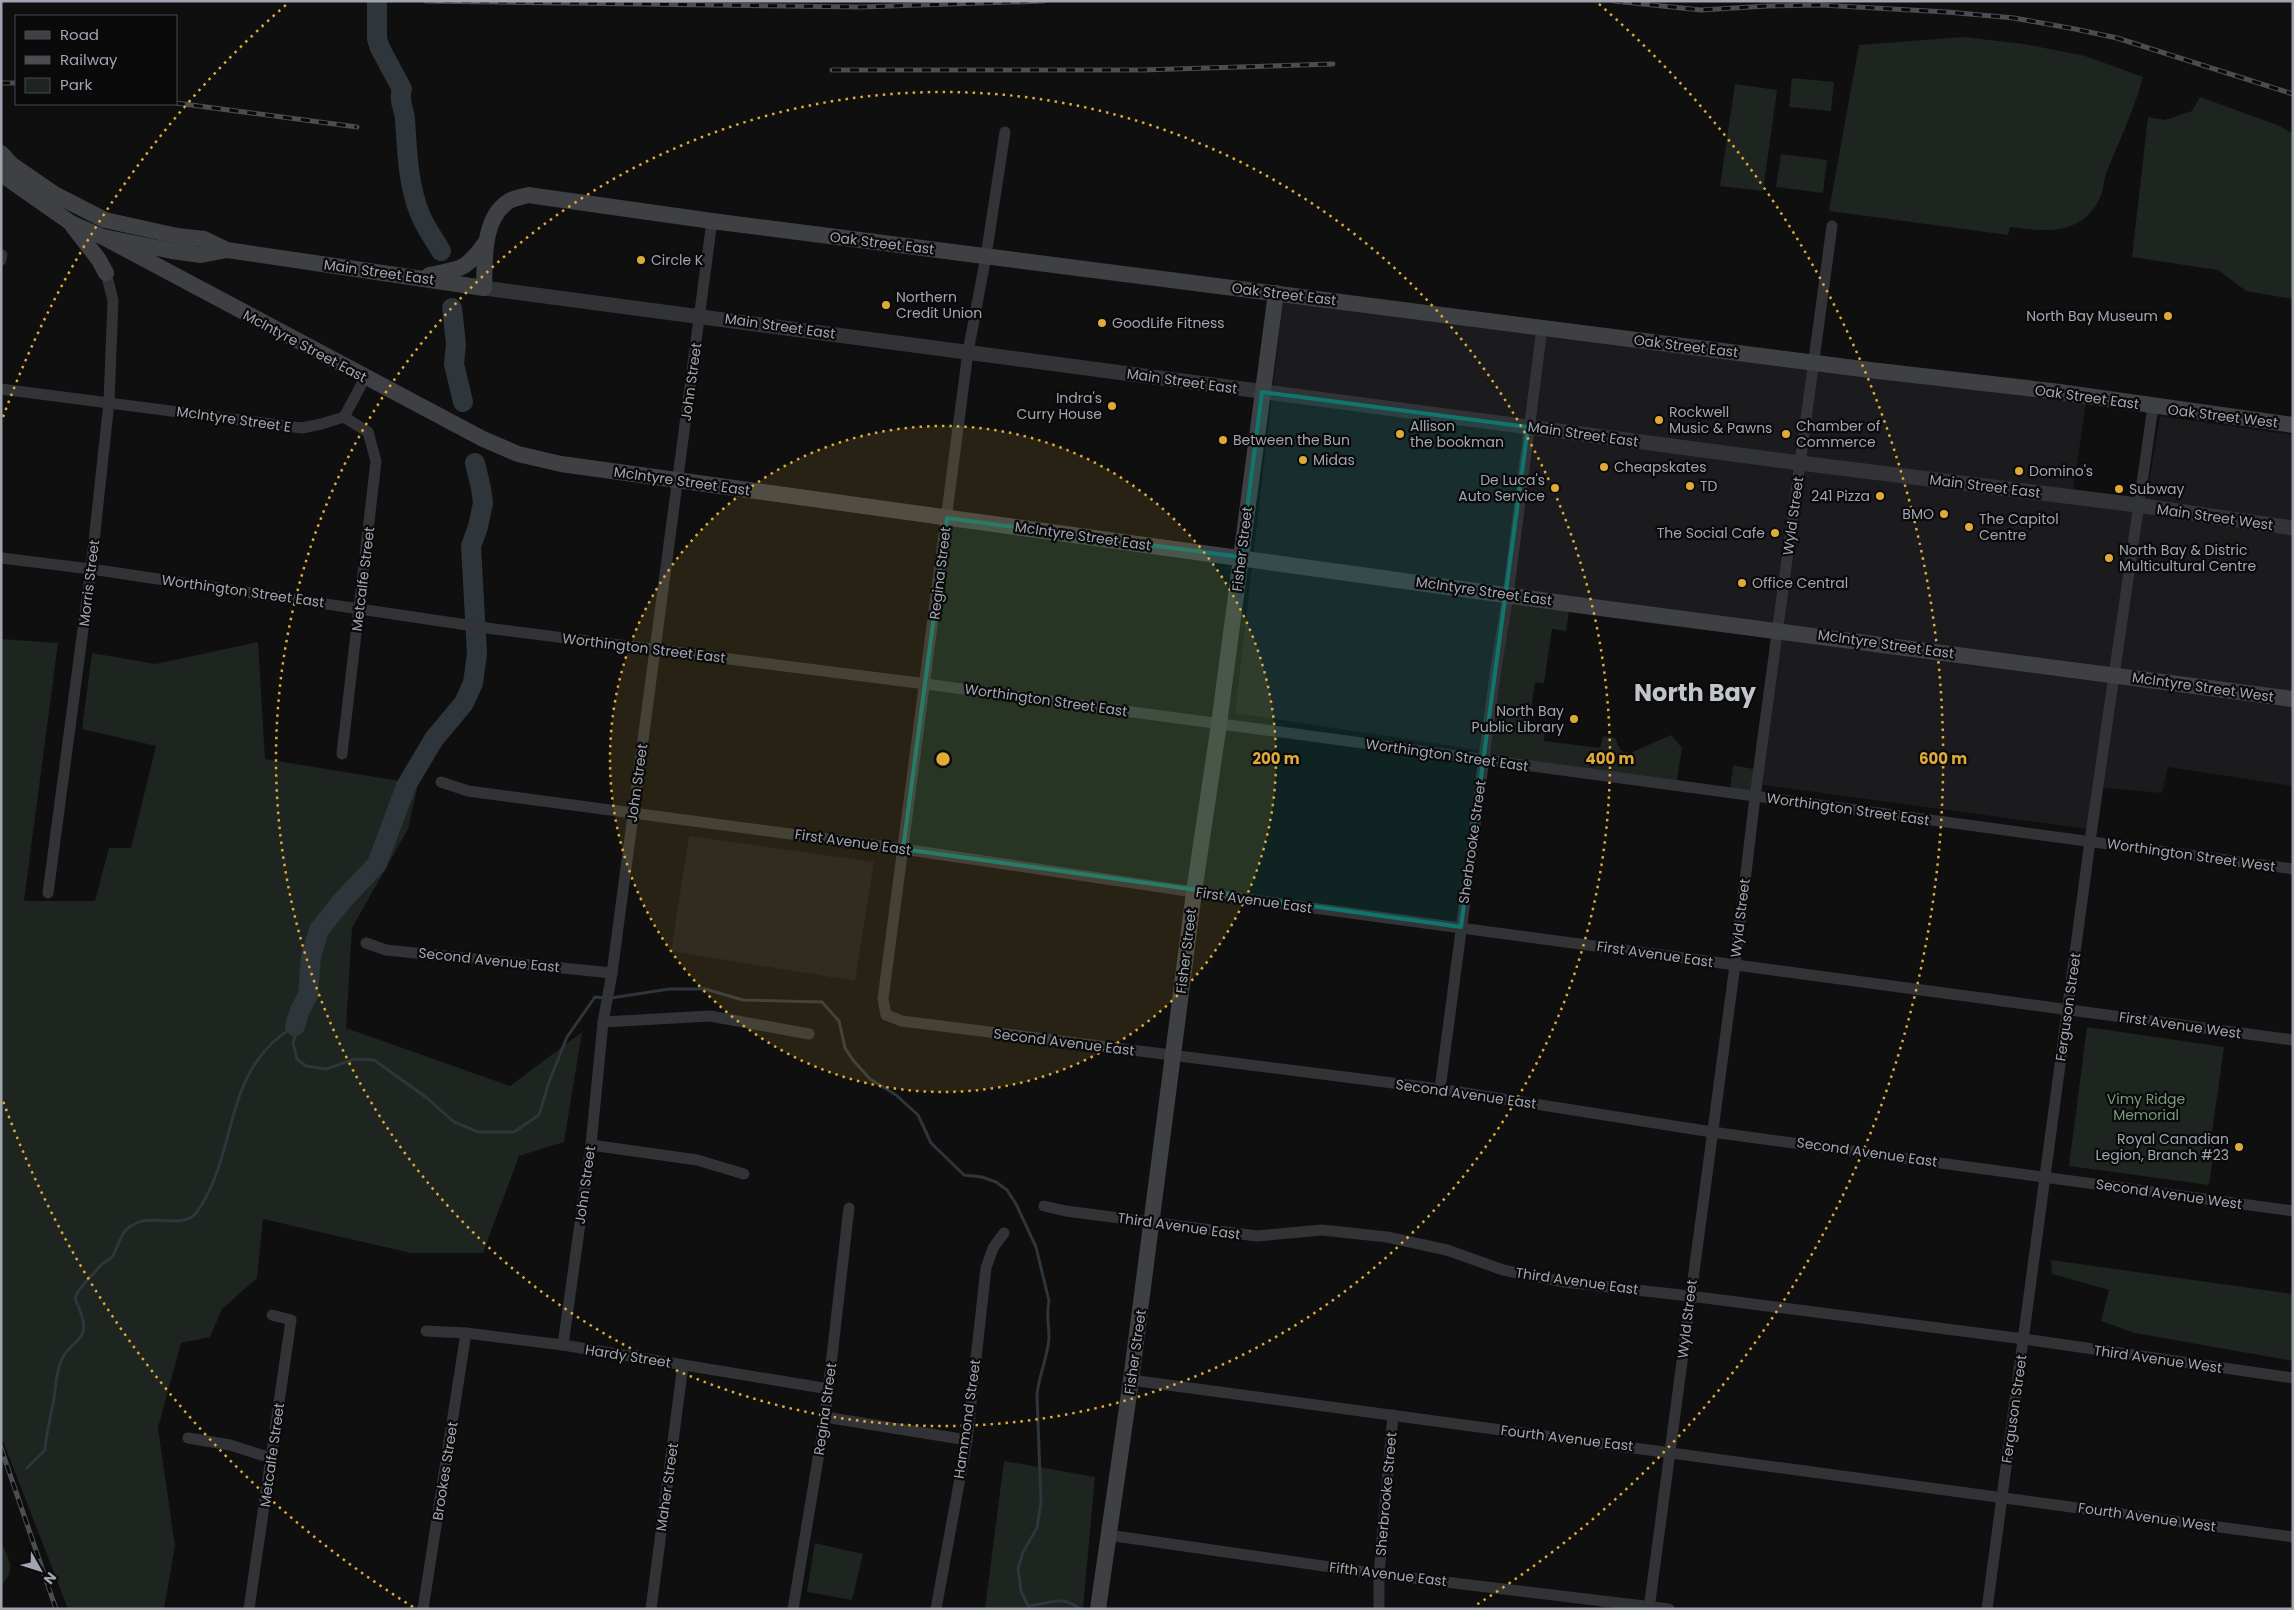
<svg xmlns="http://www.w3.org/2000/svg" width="2294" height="1610" viewBox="0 0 2294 1610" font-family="Poppins,sans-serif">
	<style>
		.built { fill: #1b1b1d }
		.green { fill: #1e241f }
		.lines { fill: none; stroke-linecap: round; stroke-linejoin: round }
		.stream { stroke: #2e353b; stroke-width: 3 }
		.river { stroke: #2e353b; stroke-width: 20 }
		.minor { stroke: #323337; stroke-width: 11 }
		.tertiary { stroke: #323337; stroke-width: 15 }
		.secondary { stroke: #3f4044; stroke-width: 16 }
		.rail-casing { stroke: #4b4d51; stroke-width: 5 }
		.rail { stroke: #0a0a0b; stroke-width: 3; stroke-dasharray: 9; stroke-linecap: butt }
		.marked { fill: #0f766e; fill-opacity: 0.2; stroke: #0f766e; stroke-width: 4; stroke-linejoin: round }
		.ring { fill: none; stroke: #dfaa38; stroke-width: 2.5; stroke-dasharray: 2.5 5 }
		.poi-dot { fill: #dfaa38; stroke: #0a0a0b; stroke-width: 2 }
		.labels { text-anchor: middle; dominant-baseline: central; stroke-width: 4.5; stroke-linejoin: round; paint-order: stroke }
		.street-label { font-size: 14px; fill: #a1a5b0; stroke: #0a0a0b }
		.poi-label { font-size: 14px; fill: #a1a5b0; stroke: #0a0a0b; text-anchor: start }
		.park-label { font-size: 14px; fill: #7a997c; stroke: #0a0a0b }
		.town-label { font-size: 24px; font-weight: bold; fill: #c2c4cc; stroke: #0a0a0b }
		.centre { fill: #dfaa38; stroke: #0a0a0b; stroke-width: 2.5 }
		.ring-label { font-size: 15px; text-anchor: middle; font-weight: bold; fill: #dfaa38; stroke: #0a0a0b; stroke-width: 4.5; stroke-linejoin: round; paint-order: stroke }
	</style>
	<rect width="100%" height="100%" fill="#0f0f10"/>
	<!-- built -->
	<g class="built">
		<path d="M1283,300L2086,402L2073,491L2146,500L2160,416L2293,435V786L2168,767L2162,793L2094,787L2087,829L1756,784L1777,630L1509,595L1485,751L1235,713Z"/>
		<path d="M689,836L874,862L855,981L671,951Z"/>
	</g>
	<!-- green -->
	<g class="green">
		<path d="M1963,37L2024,44L2085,56L2143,77C2134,110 2120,139 2107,171C2103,180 2104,191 2099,200C2079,237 2044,231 2010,227L2008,235L1829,211L1859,45Z"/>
		<path d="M1792,78L1834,82L1831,111L1789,107Z"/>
		<path d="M1735,84L1777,90L1763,191L1720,186Z"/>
		<path d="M2200,97L2280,126L2293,134V299L2246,291L2218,270L2132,257L2148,117L2165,120L2192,111Z"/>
		<path d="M1781,154L1827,160L1823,193L1776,187Z"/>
		<path d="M1508,595L1570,604L1566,631L1552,629L1544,683L1535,682L1528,731L1545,733L1544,741L1600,748L1603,736L1615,738L1621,751L1630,753L1671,735L1682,748L1676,786L1483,761Z"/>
		<path d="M1,639L58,643L24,901H95L109,848H131L156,746L82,729L92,653L155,664L258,642L265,759L418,784L408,829L352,928L346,1028L510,1086L582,1032L564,1142L519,1156L483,1253H411L263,1219L257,1278L222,1309L210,1337L181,1343L158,1428L175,1546L164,1609H68L1,1436Z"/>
		<path d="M1733,765L1758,770L1755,797L1730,793Z"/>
		<path d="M2087,1027L2224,1047L2211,1140L2215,1141L2209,1185L2069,1166Z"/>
		<path d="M2051,1260L2293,1294V1361L2135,1333L2101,1321L2109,1290L2052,1274Z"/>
		<path d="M1004,1461L1095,1477L1083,1609H985Z"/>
		<path d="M1,1541C9,1561 17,1568 1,1586Z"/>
		<path d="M815,1543L863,1554L852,1600L807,1592Z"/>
	</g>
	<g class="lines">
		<!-- stream -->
		<g class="stream">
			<path d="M611,998L669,989H705L743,1000L822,1002L839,1021L845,1048L853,1060L870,1079L896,1095L918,1115L931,1143L964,1175L982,1177L996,1182L1007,1190L1016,1204L1036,1247L1049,1301C1046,1313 1049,1325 1049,1337C1048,1358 1038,1376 1037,1396L1041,1502L1037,1528L1023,1552L1018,1569L1021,1591L1028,1606C1049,1604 1062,1594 1080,1609"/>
			<path d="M27,1468L45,1450C46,1434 50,1420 53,1404C56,1388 55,1374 62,1359C66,1348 79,1343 83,1332C86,1320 78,1308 75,1298C80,1284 92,1277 100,1266C103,1262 109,1261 112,1257C118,1248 119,1237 126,1230C128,1227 138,1222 142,1221C158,1217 185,1228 197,1212C240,1150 221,1069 295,1026L296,1032L293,1043L297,1059L306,1066L326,1069L355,1059L374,1060L427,1098L454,1122L478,1132H514L539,1115L549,1082L567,1037L595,997L605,998"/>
		</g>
		<!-- river -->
		<g class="river">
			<path d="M377,1V39L380,48L402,89C398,101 404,107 405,119C407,150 408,185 420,214C425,227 434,239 441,251"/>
			<path d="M452,308L456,344L454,364L463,402"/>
			<path d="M295,1026L300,1010L308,995L311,956L319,930L342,901L377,864L406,786L434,739L464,703L473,683L477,654L471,546L478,527L483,503L481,488L475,463"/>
		</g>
		<!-- minor -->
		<g class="minor">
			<path d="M1005,132L986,256L968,352L883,999L886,1015L902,1021L1440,1089L1712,1132L2293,1211"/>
			<path d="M1,260L2,255"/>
			<path d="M1,389L302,428L321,424L344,417L365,378"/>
			<path d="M1,558L91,569L494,629L926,684L2293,869"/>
			<path d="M342,754L376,461L368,432L344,417"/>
			<path d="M441,782L468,791L903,849L1194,892L2293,1040"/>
			<path d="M48,893L91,569L109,402L113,300L106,273"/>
			<path d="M366,943L386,950L612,973"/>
			<path d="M603,1022L710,1016L809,1034"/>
			<path d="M1440,1089L1496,668L1508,595L1542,328"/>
			<path d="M591,1145L697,1160L744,1174"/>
			<path d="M1044,1206L1066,1211L1257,1236L1322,1230L1387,1237L1447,1250L1503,1270L1564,1282L1690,1296L2024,1339L2293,1378"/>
			<path d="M426,1331L466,1333L563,1345L829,1389"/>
			<path d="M563,1345L591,1145L603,1022L612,973L712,221"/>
			<path d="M1131,1380L2293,1537"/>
			<path d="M825,1417L967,1440"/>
			<path d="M188,1438L230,1445L271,1458"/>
			<path d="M1108,1535L1379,1574L1669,1609"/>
			<path d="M249,1609L291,1320L272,1315"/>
			<path d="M423,1609L466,1333"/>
			<path d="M651,1609L683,1365"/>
			<path d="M793,1609L825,1417L849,1208"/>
			<path d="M936,1609L967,1440L986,1268L993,1248L1004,1233"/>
			<path d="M1379,1609V1574L1393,1415"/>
			<path d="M1649,1609L1735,965L1755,797L1832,226"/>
			<path d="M1987,1609L2090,841L2153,407"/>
		</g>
		<!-- tertiary -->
		<path class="tertiary" d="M484,288L1800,463L2137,505L2293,528"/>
		<!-- secondary -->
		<g class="secondary">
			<path d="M1,153L11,164L56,195L105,220L177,236L204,239L227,250L484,288C485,260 482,218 509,201C514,198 522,197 528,195L712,221L1870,370L2052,391L2293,425"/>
			<path d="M1,174L71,223L103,237L172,251L201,255L227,250"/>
			<path d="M72,225L99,260L106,273"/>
			<path d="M103,237L483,439L518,454L561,464L1570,604L2293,699"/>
			<path d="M429,275C461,269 466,270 485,243"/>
			<path d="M1098,1609L1131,1380L1194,892L1219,724L1276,293"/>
		</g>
		<!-- rail casing -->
		<g class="rail-casing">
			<g id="rail">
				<path d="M426,1L860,7L1043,1"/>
				<path d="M1614,1L1701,10L1767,6L1821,5L1947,12L2014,18L2075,29L2117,38L2293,94"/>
				<path d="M832,70H1142L1333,64"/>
				<path d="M1,83H16"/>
				<path d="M176,103L357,127"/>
				<path d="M1,1448L56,1609"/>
			</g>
		</g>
		<!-- rail -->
		<use href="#rail" class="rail"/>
	</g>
	<!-- marked area -->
	<path class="marked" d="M1262,392L1528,427L1461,927L903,849L947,518L1241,557Z"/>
	<!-- distance rings -->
	<circle cx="943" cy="759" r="333" fill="#dfaa38" fill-opacity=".12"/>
	<g class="ring">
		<circle cx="943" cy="759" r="333"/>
		<circle cx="943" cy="759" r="667"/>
		<path d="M413 1607A1000 1000 0 0 1 3 1101M3 417A1000 1000 0 0 1 287 4M1599 4A1000 1000 0 0 1 1473 1607"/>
	</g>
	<!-- markers -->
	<g class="poi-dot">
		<circle cx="641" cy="260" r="5"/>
		<circle cx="886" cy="305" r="5"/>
		<circle cx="2168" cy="316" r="5"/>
		<circle cx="1102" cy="323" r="5"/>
		<circle cx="1112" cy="406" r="5"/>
		<circle cx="1659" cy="420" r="5"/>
		<circle cx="1400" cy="434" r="5"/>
		<circle cx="1786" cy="434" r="5"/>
		<circle cx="1223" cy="440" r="5"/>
		<circle cx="1303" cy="460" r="5"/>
		<circle cx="1604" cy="467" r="5"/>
		<circle cx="2019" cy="471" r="5"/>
		<circle cx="1690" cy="486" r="5"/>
		<circle cx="1555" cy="488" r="5"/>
		<circle cx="2119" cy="489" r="5"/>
		<circle cx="1880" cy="496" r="5"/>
		<circle cx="1944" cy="514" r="5"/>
		<circle cx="1969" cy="527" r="5"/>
		<circle cx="1775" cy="533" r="5"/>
		<circle cx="2109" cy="558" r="5"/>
		<circle cx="1742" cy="583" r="5"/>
		<circle cx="1574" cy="719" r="5"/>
		<circle cx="2239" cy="1147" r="5"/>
	</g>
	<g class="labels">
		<!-- street labels -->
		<g class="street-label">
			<text transform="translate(882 243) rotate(7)">Oak Street East</text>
			<text transform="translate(379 272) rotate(8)">Main Street East</text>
			<text transform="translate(1284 294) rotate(7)">Oak Street East</text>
			<text transform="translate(780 326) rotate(8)">Main Street East</text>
			<text transform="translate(305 346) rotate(28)">McIntyre Street East</text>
			<text transform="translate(1686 346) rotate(7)">Oak Street East</text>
			<text transform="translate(1182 381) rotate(8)">Main Street East</text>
			<text transform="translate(691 382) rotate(-82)">John Street</text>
			<text transform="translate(2087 397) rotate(8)">Oak Street East</text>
			<text transform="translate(2223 416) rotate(7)">Oak Street West</text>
			<text transform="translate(234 419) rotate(8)">McIntyre Street E</text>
			<text transform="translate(1583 434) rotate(8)">Main Street East</text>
			<text transform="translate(682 481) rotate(8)">McIntyre Street East</text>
			<text transform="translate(1985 486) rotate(7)">Main Street East</text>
			<text transform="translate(1793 516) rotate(-82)">Wyld Street</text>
			<text transform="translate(2215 517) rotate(8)">Main Street West</text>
			<text transform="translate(1083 536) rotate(8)">McIntyre Street East</text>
			<text transform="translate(1242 549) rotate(-83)">Fisher Street</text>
			<text transform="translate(940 573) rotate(-83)">Regina Street</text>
			<text transform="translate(363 579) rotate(-83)">Metcalfe Street</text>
			<text transform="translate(89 583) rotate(-83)">Morris Street</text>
			<text transform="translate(243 591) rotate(8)">Worthington Street East</text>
			<text transform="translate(1484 591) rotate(8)">McIntyre Street East</text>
			<text transform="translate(1886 644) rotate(8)">McIntyre Street East</text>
			<text transform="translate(644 648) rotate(7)">Worthington Street East</text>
			<text transform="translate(2203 687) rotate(8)">McIntyre Street West</text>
			<text transform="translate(1046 700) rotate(8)">Worthington Street East</text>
			<text transform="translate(1447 755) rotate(8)">Worthington Street East</text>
			<text transform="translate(637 783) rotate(-82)">John Street</text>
			<text transform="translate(1848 809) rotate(8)">Worthington Street East</text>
			<text transform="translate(853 842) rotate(8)">First Avenue East</text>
			<text transform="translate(1472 842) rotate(-82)">Sherbrooke Street</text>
			<text transform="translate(2191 855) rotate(8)">Worthington Street West</text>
			<text transform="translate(1254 900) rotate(8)">First Avenue East</text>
			<text transform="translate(1740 918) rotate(-83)">Wyld Street</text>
			<text transform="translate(1186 951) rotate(-83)">Fisher Street</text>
			<text transform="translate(1655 954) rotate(8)">First Avenue East</text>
			<text transform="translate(489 960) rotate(6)">Second Avenue East</text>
			<text transform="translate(2068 1007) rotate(-82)">Ferguson Street</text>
			<text transform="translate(2180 1025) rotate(8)">First Avenue West</text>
			<text transform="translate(1064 1042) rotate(7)">Second Avenue East</text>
			<text transform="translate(1466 1094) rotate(8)">Second Avenue East</text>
			<text transform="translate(1867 1152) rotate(8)">Second Avenue East</text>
			<text transform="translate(585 1185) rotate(-82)">John Street</text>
			<text transform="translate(2169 1194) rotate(8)">Second Avenue West</text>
			<text transform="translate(1179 1226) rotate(8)">Third Avenue East</text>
			<text transform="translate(1577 1281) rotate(8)">Third Avenue East</text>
			<text transform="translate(1687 1319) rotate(-83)">Wyld Street</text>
			<text transform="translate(1135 1352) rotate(-82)">Fisher Street</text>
			<text transform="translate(628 1356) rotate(9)">Hardy Street</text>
			<text transform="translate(2158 1359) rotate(8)">Third Avenue West</text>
			<text transform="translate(825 1409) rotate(-82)">Regina Street</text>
			<text transform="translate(2014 1409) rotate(-82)">Ferguson Street</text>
			<text transform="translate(967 1419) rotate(-82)">Hammond Street</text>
			<text transform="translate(1567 1438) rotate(7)">Fourth Avenue East</text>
			<text transform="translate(272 1455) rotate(-82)">Metcalfe Street</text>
			<text transform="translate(445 1471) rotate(-81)">Brookes Street</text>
			<text transform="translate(667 1487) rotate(-82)">Maher Street</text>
			<text transform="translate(1386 1494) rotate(-85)">Sherbrooke Street</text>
			<text transform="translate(2147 1517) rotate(8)">Fourth Avenue West</text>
			<text transform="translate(1388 1574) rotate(7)">Fifth Avenue East</text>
		</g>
		<!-- poi labels -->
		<g class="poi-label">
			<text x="651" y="260">Circle K</text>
			<text x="896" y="297">Northern<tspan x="896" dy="16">Credit Union</tspan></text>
			<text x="2158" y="316" text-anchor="end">North Bay Museum</text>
			<text x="1112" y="323">GoodLife Fitness</text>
			<text x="1102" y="398" text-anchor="end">Indra's<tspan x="1102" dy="16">Curry House</tspan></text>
			<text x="1669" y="412">Rockwell<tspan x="1669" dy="16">Music &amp; Pawns</tspan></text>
			<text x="1410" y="426">Allison<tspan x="1410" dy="16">the bookman</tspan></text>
			<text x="1796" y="426">Chamber of<tspan x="1796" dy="16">Commerce</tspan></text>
			<text x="1233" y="440">Between the Bun</text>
			<text x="1313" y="460">Midas</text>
			<text x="1614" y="467">Cheapskates</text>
			<text x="2029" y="471">Domino's</text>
			<text x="1545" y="480" text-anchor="end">De Luca's<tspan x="1545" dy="16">Auto Service</tspan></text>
			<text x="1700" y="486">TD</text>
			<text x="2129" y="489">Subway</text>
			<text x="1870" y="496" text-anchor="end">241 Pizza</text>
			<text x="1934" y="514" text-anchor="end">BMO</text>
			<text x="1979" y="519">The Capitol<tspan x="1979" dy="16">Centre</tspan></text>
			<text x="1765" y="533" text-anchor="end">The Social Cafe</text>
			<text x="2119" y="550">North Bay &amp; Distric<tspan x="2119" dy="16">Multicultural Centre</tspan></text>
			<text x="1752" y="583">Office Central</text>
			<text x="1564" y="711" text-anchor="end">North Bay<tspan x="1564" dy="16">Public Library</tspan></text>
			<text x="2229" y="1139" text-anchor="end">Royal Canadian<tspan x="2229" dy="16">Legion, Branch #23</tspan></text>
		</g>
		<!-- park labels -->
		<g class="park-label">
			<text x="2146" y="1099">Vimy Ridge<tspan x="2146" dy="16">Memorial</tspan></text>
		</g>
		<!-- town labels -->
		<g class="town-label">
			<text x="1695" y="692">North Bay</text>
		</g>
	</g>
	<circle cx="943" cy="759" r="8" class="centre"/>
	<g class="ring-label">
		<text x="1276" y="764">200 m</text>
		<text x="1610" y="764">400 m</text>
		<text x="1943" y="764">600 m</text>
	</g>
	<!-- border -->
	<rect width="2294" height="1610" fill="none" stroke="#a1a5b0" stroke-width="5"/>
	<!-- legend -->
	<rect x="15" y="15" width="162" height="90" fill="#0a0a0b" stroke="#46484d"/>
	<rect x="25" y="31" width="25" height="8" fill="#3f4044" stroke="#46484d"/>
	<text x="60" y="40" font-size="15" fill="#a1a5b0">Road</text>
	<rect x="25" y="56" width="25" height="8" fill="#4b4d51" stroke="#46484d"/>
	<text x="60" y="65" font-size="15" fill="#a1a5b0">Railway</text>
	<rect x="25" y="78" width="25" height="15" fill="#1e241f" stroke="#46484d"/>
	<text x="60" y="90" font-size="15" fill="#a1a5b0">Park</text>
	<!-- north arrow -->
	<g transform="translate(40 1570) rotate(129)" stroke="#0a0a0b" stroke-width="4" paint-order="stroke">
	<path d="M0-4L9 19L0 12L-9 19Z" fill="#a1a5b0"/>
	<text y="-8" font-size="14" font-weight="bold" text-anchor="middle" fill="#a1a5b0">N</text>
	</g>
</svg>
